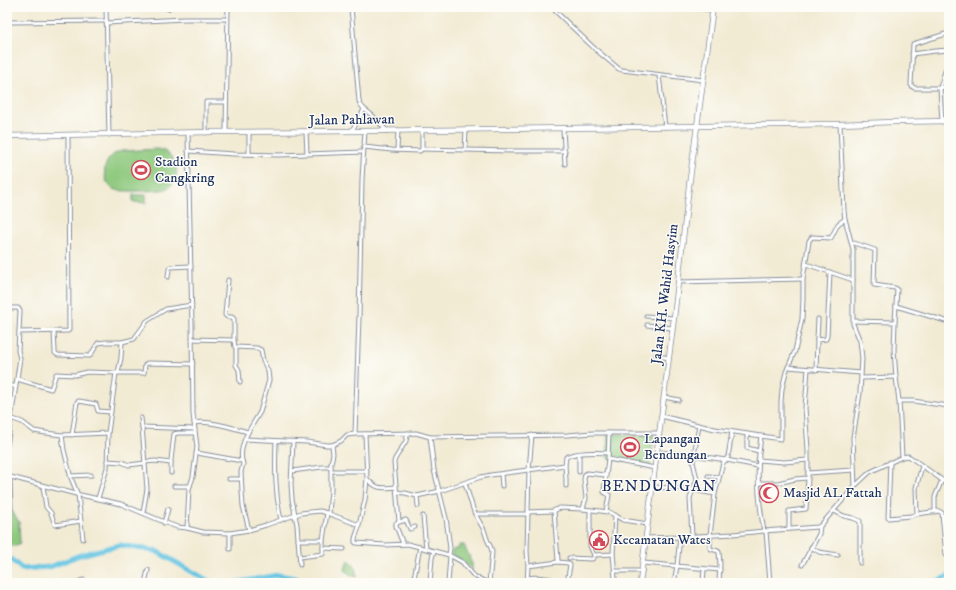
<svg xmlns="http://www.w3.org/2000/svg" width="956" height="590" viewBox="0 0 956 590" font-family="'IM FELL DW Pica',serif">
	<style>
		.green { fill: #8dc87d; stroke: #547c6e }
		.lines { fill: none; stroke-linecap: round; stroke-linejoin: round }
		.river { stroke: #65c5e3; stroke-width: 5 }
		.street-casing { stroke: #868d99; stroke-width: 5 }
		.primary-casing { stroke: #868d99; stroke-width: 6 }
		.street { stroke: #fff; stroke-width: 3 }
		.primary { stroke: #fff; stroke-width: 4.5 }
		.labels { text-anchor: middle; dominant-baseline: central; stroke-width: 3; stroke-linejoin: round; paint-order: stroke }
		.street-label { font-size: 14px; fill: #1b2f5e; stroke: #fdfcf7 }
		.poi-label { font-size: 14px; fill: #1b2f5e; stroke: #fdfcf7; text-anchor: start }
		.quarter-label { font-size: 16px; letter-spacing: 1px; fill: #1b2f5e; stroke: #fdfcf7 }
	</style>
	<rect width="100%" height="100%" fill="#fdfcf7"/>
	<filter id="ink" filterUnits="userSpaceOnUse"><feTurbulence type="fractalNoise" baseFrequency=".025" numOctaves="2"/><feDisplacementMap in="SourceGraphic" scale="8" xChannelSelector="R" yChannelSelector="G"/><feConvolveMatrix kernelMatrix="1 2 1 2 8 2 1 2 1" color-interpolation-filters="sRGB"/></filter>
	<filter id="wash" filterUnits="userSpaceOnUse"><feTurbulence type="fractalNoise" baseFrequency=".012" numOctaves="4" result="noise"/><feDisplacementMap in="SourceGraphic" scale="16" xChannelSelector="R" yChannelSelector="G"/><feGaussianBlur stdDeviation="0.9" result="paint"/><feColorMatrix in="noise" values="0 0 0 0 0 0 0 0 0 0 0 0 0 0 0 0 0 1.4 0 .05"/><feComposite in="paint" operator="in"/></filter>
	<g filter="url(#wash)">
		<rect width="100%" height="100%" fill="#f2ebd4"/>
		<!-- green -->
		<g class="green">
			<path d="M158,149C178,153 184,180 166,189C161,191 122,192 116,190C112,189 109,186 107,182C101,169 107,154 122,151Z"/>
			<path d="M133,195H146V203L133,202Z"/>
			<path d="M608,434L654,435L650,466L607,458Z"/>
			<path d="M9,511H12L19,522L20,543L14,546L8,545L7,544L8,535L7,534V515H9Z"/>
			<path d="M459,545H464L466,550L469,555L470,560L472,563V570L464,562L452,555V551L454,549H459Z"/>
			<path d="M348,560C356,565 355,568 357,577L351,575L345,570Z"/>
		</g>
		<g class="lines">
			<!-- river -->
			<g class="river">
				<path d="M7,556L22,569L50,567L80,555L120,545L156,551L212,583H234L278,575L313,581L320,583"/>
				<path d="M933,583L949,576"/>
			</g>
		</g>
	</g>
	<g filter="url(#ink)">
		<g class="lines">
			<!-- street casing -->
			<g class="street-casing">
				<g id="street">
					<path d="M106,7L109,135"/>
					<path d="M351,7L359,101L360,104L364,109L359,120L351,131"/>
					<path d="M551,7L594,48L619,69L622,70L703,80"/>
					<path d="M690,7L712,10"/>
					<path d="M168,9V7"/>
					<path d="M7,22L107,21"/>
					<path d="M106,23L184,19H227"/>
					<path d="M949,33L913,44L911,85L914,88H940L949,86"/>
					<path d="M912,54L935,51L949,50"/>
					<path d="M659,75L665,127"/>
					<path d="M364,109L373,116L387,131"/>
					<path d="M942,122L940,88L949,58"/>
					<path d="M840,124L844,211L845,219L853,249V324L860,341L862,358L860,393L853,438L855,486"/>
					<path d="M563,128L565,164"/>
					<path d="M226,132L228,7"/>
					<path d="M249,132V154"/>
					<path d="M306,132L307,154"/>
					<path d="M206,133V102H226"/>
					<path d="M364,147L392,150L420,151L422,149V130"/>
					<path d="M422,149L465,150L466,130"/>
					<path d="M397,150L398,130"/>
					<path d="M465,150L514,151H565"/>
					<path d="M188,151L234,154L279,155L363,152"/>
					<path d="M851,242L875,250L874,285L895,288L897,289L895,322"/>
					<path d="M806,264L853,280"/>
					<path d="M168,277L169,269L170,267L191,266"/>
					<path d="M228,280L225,315L227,317H232L234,319V341"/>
					<path d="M678,282L803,279"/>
					<path d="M896,306L949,322"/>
					<path d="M7,308H18L20,311L18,351L20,358L7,446"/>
					<path d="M646,316L674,318"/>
					<path d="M853,321L895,322L894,350L896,377L899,401L902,457"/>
					<path d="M647,325L672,328"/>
					<path d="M19,332L68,331L69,330L68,135"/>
					<path d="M54,332L55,351V353L58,355L90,356L98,343L106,342H122"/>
					<path d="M192,339L232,340L234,341L235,347L257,348L261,350L263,361L268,371L269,380L260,412L248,432"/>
					<path d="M817,340L818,319"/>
					<path d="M236,347V365L239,370L240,382"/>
					<path d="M656,355L668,358"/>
					<path d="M788,367L861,373"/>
					<path d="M816,370L817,340L826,339L827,336L830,272"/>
					<path d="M116,373H118L121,358L122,342L134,339L147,321L166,309L192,305"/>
					<path d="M118,373H144L145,365L147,363L193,364"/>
					<path d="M862,378L896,377"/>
					<path d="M17,379L51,389L56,374L75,375L87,372L116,373L108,433L107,468L98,498"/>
					<path d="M7,384L16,387"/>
					<path d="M664,397L679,400"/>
					<path d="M899,401H913L949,406"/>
					<path d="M661,416L690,423L715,429L781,439V402L782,389L786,372L795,351L802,319L803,299V279L809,241L811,238L812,237L831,238L838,224L845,219"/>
					<path d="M7,417L22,422L34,431L46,433L62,435L108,433"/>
					<path d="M141,418L142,427L195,429"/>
					<path d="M194,423C209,420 233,428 248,432C243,442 239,454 243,464L241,472L242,491L243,506L249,530"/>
					<path d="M142,427L146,476L147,489L143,513"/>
					<path d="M355,434L359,317L362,179L365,131"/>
					<path d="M747,434V448L759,451"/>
					<path d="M62,435L64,450L71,478L78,495L83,539"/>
					<path d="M72,435L77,402L79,401L96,404L98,411L111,412"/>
					<path d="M761,436C756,468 758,500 764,531"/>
					<path d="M430,437L434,470L446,518L450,548L449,555"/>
					<path d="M245,439L307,442L327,445H332L341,441L347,435L355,434L416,433L430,437L567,435L593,433H659"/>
					<path d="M276,441C275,469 275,493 281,520"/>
					<path d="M293,442L291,484L292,499L297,525L300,565"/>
					<path d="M657,452C691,454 725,459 758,466"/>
					<path d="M197,453L242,461"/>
					<path d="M579,454V472"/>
					<path d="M608,459L655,468"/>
					<path d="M758,460L784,462L808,460"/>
					<path d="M107,461L122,462L129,465L145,463"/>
					<path d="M145,462L155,461L171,463"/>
					<path d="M890,462L888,518L911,516L917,514L916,488L922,466"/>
					<path d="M565,465L566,479V486"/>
					<path d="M292,471L322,467H331"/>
					<path d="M331,471H367"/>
					<path d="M171,473V460L174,434L178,433H195"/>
					<path d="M808,473L854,470"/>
					<path d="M501,474L502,486"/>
					<path d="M7,476L76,494L121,504L169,524L177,527L187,528L203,532L230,533L249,530L266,525L301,513L320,511L327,513L359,525C359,531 354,536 355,542L356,543L385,545L408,544L449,555L462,562L474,576L488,583"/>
					<path d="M70,476L91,475"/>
					<path d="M708,476L719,477"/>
					<path d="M10,477L11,509"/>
					<path d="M229,479H241"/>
					<path d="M367,479C378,490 381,488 396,487"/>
					<path d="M465,483L474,512L484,530L487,539L491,548L492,552L489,583"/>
					<path d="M759,483H778L795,479L808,478V449L805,408L808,369"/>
					<path d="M43,486L46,507L51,513L55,525L81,521"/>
					<path d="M174,486H190"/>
					<path d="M652,487L693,489"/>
					<path d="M693,490L715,494"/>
					<path d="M397,492L405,493L417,496L440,491L481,477L491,475L565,465L566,457C575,452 597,452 608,453"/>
					<path d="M417,496L418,506"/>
					<path d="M583,509L586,498L584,479L585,474L587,473L605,475"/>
					<path d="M590,510V546L594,555"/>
					<path d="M554,511L558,560V562L568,563L570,565L567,583"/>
					<path d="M834,511L844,516L853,518L860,521V563"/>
					<path d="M528,512L553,511L560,508L583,509L609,512L623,520L648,524"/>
					<path d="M606,512L609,495L604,492L608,459L609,433"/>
					<path d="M935,512V497L942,480"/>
					<path d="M329,513L331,490V463L333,454L332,445"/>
					<path d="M475,514H528"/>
					<path d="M917,514L939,511L942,513L946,555"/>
					<path d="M423,516L426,549"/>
					<path d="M399,522L394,462L395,459L406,441L408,433"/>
					<path d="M164,523L168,509"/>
					<path d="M359,525L365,500L367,479L365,434"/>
					<path d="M187,528L189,489L193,477L197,447L193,414L192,326L188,133"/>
					<path d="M789,529V511L806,509L808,478"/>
					<path d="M766,531L770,583"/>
					<path d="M230,533V549"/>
					<path d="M692,536L690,498L697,479L693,462L699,425"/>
					<path d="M646,538L680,537L733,534L764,531L818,527L821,525L855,486L870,472L902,457L908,456L910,457L949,485"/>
					<path d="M298,540H323"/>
					<path d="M403,544L396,526V523L399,522L406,520L410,529L415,527"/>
					<path d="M811,547L819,552L838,555"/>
					<path d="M323,548L344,549"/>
					<path d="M613,554C614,564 615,573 615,583"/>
					<path d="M594,555L613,554L615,515"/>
					<path d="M300,557L323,554V540L327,513"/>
					<path d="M569,558L592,559L594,558V555"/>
					<path d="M643,563L720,570"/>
					<path d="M802,565L819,534L820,526"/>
					<path d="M528,566L558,562"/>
					<path d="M614,571H642"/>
					<path d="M528,578C537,576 558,579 566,583"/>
					<path d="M79,583L80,581L84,580"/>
					<path d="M145,583L148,570"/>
					<path d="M417,583V581L414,578L420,547"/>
					<path d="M430,583L432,558L434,551"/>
					<path d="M448,583L450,556"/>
					<path d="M527,583L528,566L527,551L529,470L532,435"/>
					<path d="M674,583L677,566L680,537"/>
					<path d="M703,583L704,569"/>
					<path d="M719,583L720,564L719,552C717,549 712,551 710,548V535L715,494L723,463L728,457L732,432"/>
				</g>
			</g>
			<!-- primary casing -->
			<g class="primary-casing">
				<g id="primary">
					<path d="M7,136L212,132L365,131L840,124L893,122L949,121"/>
					<path d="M640,583L674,318L689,186L713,7"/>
				</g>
			</g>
			<!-- street -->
			<use href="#street" class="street"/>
			<!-- primary -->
			<use href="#primary" class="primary"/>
		</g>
	</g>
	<!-- icons -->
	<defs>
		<g id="stadium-ring" transform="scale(1)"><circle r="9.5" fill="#fdfcf7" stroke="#d1495b" stroke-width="1.5"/><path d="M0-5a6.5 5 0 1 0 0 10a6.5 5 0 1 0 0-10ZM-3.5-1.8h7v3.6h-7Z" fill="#d1495b"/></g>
		<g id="mosque-ring" transform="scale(1)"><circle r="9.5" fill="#fdfcf7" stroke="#d1495b" stroke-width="1.5"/><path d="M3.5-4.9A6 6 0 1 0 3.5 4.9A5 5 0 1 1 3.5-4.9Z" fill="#d1495b"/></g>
		<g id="civic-ring" transform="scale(1)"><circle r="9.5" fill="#fdfcf7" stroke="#d1495b" stroke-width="1.5"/><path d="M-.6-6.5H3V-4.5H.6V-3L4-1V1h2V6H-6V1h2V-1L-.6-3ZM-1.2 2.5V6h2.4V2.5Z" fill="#d1495b"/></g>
	</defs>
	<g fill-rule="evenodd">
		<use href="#stadium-ring" x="141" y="170"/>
		<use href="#stadium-ring" x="630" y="447"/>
		<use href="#mosque-ring" x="769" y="493"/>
		<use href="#civic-ring" x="599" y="540"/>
	</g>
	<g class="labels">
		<!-- street labels -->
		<g class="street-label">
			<text transform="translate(352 120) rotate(-1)">Jalan Pahlawan</text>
			<text transform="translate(665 294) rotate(-83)">Jalan KH. Wahid Hasyim</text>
		</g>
		<!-- poi labels -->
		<g class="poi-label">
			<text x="155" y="162">Stadion<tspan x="155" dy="16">Cangkring</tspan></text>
			<text x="644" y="439">Lapangan<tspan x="644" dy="16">Bendungan</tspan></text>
			<text x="783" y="493">Masjid AL Fattah</text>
			<text x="613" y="540">Kecamatan Wates</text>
		</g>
		<!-- quarter labels -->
		<g class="quarter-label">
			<text x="659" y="486">BENDUNGAN</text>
		</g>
	</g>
	<!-- margin -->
	<rect width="956" height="590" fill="none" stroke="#fdfcf7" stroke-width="24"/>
</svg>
